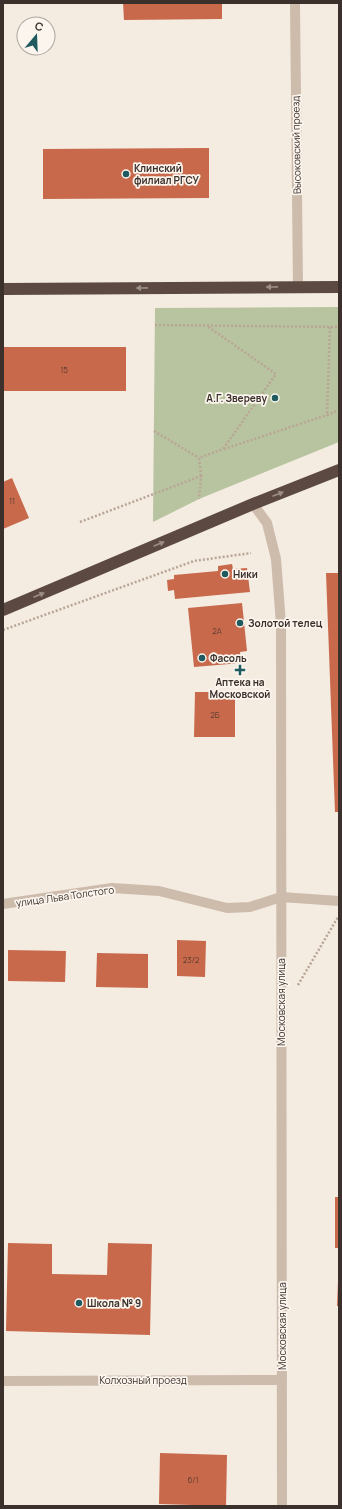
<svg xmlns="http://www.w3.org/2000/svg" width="342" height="1509" viewBox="0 0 342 1509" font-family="Manrope,sans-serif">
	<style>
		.green { fill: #b8c4a0 }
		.building { fill: #c8694b }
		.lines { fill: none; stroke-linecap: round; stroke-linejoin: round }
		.path { stroke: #b9a596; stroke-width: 2.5; stroke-dasharray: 2 2; stroke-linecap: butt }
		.street { stroke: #cdbbac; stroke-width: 10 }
		.highway { stroke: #5c4a42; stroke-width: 12 }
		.oneway { fill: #9c8e87 }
		.poi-dot { fill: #1f5a5e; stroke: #fbf5ee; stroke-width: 1.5 }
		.labels { text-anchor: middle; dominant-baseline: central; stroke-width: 3.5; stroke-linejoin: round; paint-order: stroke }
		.number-label { font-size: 8px; fill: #5e3e33 }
		.street-label { font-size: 10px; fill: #3b302b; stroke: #fbf5ee }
		.poi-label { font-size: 10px; font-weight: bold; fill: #3b302b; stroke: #fbf5ee; text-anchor: start }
	</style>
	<rect width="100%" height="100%" fill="#f4ebe1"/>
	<!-- green -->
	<path class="green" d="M339,307V442L199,499L153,522L155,308Z"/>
	<!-- building -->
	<g class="building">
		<path d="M123,3H222V19L124,20Z"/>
		<path d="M209,148V198L43,199V149Z"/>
		<rect x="3" y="347" width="123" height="44"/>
		<path d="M12,478L29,518L3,529V482Z"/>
		<path d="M232,564L233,569L247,568L250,592L175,599L174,590L168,591L167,580L174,579V575L218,571V566Z"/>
		<path d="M326,573H339V812H335Z"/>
		<path d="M242,603L247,651L240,652L241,663L194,667L188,608Z"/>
		<path d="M195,692H235V737H194Z"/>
		<path d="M177,940L206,941L205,977L177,976Z"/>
		<path d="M8,950L66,951L65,982L8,981Z"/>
		<path d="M97,953L148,954V988L96,987Z"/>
		<rect x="335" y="1197" width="4" height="51"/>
		<path d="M8,1243L52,1244V1274L107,1275L108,1243L152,1244L150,1335L6,1331Z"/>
		<path d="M338,1281H339V1306H337Z"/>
		<path d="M160,1453L227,1455L226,1506L159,1504Z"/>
	</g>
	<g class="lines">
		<!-- path -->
		<g class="path">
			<path d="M155,325L339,327"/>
			<path d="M330,327L327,415L339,410"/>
			<path d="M154,431L199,458"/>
			<path d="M224,449L327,415"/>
			<path d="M201,476L199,458L223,449L276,374L207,326"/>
			<path d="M80,522L201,476L199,499"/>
			<path d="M3,630L194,561L251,553"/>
			<path d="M298,985L338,917"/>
		</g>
		<!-- street -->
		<g class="street">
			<path d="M295,3L298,287"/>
			<path d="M253,504L267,523L276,559L281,624L282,1506"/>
			<path d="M3,904L112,888L159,891L227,908L250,907L281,897L339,901"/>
			<path d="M3,1381L282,1380"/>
		</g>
		<!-- highway -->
		<g class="highway">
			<path d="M3,289L339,287"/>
			<path d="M3,610L253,504L339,470"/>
		</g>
	</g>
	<!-- one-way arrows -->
	<defs><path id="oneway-solid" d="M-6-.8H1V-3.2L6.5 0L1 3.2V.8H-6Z"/></defs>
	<g class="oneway">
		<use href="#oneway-solid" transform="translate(272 287) rotate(179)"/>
		<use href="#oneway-solid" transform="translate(142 288) rotate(179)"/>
		<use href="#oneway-solid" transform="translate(278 494) rotate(-21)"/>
		<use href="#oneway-solid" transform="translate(159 544) rotate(-23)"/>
		<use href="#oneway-solid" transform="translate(39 595) rotate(-23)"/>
	</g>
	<!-- markers -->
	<g class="poi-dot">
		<circle cx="126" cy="174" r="4"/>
		<circle cx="275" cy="398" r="4"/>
		<circle cx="225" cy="574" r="4"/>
		<circle cx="240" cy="623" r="4"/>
		<circle cx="202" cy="658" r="4"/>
		<path d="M238 664h4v4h4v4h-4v4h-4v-4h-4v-4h4z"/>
		<circle cx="79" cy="1303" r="4"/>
	</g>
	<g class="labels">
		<!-- number labels -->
		<g class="number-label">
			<text x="64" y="369">15</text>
			<text x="12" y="500">11</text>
			<text x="217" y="630">2А</text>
			<text x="215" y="714">2Б</text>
			<text x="191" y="959">23/2</text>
			<text x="193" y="1479">6/1</text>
		</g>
		<!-- street labels -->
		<g class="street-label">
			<text transform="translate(296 145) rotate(-91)">Высоковский проезд</text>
			<text transform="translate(65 896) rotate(-8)">улица Льва Толстого</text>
			<text transform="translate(281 1002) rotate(-90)">Московская улица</text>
			<text transform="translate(282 1326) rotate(-90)">Московская улица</text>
			<text x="143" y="1380">Колхозный проезд</text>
		</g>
		<!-- poi labels -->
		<g class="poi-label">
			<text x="134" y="168">Клинский<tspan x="134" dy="12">филиал РГСУ</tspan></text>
			<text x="267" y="398" text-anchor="end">А.Г. Звереву</text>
			<text x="233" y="574">Ники</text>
			<text x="248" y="623">Золотой телец</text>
			<text x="210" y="658">Фасоль</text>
			<text x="240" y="682" text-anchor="middle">Аптека на<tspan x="240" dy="12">Московской</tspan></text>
			<text x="87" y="1303">Школа № 9</text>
		</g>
	</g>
	<!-- border -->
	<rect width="342" height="1509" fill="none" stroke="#3b302b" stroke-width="8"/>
	<!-- north arrow -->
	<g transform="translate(36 36) rotate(19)"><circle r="19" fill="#fbf5ee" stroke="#aea6a0"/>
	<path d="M0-3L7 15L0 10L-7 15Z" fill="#1f5a5e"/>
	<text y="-6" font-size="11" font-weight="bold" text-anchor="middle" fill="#3b302b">С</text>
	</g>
</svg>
